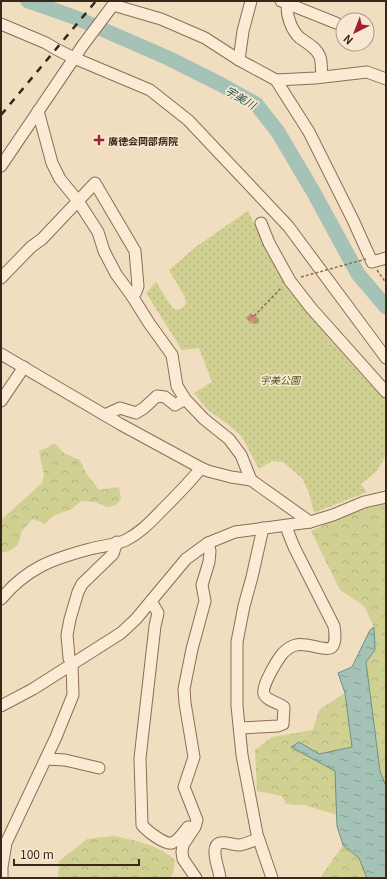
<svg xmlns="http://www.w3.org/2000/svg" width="387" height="879" viewBox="0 0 387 879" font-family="Georgia,'Noto Sans JP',serif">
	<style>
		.forest { fill: url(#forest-crowns) }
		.park { fill: url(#park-dots) }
		.water { fill: url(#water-ripples); stroke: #6a9283 }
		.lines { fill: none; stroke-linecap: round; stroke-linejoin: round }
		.river { stroke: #a4c3b6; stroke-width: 15 }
		.building { fill: url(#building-cross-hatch); filter: url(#shadow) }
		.minor-casing { stroke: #8c6d57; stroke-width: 13 }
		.path { stroke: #8c6d57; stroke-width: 1.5; stroke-dasharray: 3 2; stroke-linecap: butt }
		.minor { stroke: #fbebd4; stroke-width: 11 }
		.rail { stroke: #3a271c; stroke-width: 2.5; stroke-dasharray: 7 7; stroke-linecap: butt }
		.path-bridge { stroke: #8c6d57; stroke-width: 1.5; stroke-dasharray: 3 2; stroke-linecap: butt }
		.poi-dot { fill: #a02231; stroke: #f8e8d1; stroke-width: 1.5 }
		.labels { text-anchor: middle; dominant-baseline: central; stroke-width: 3.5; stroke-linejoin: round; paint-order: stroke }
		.poi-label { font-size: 10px; font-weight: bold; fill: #3a271c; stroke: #f8e8d1; text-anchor: start }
		.park-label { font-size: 10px; font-style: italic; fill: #515921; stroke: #f8e8d1 }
		.water-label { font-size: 11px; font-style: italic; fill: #2a5b53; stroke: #f8e8d1 }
	</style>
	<defs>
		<pattern id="forest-crowns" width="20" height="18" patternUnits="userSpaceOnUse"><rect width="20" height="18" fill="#d0d093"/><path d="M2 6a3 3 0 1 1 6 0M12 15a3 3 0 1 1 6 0" fill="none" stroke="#b3b37e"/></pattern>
		<pattern id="park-dots" width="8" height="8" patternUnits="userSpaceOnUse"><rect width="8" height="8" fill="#d0d093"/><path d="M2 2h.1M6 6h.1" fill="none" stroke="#b3b37e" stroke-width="1.8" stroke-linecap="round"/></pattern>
		<pattern id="water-ripples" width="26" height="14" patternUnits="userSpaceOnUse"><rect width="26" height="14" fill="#a4c3b6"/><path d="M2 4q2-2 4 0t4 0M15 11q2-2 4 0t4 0" fill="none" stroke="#879e93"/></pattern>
		<pattern id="building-cross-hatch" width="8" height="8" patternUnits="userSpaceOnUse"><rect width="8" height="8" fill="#d29073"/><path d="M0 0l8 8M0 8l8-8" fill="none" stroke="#ab765e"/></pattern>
		<filter id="shadow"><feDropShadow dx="3.5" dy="2" stdDeviation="1" flood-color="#0004"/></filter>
	</defs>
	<rect width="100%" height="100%" fill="#f1ddc0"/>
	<!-- forest -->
	<g class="forest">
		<path d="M55,444L65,454L80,460L86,473L99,490L119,487L121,499L116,505L107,507L95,502L81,501L72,509L53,516L45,524L33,519L22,531L18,545L9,551L1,553V520L42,483L44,476L39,451Z"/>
		<path d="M386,502V786L380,771L366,662L375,650L374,627L364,606L340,590L311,531L346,515Z"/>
		<path d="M345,693L352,747L319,755L300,742L335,771L337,815L304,805L286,804L282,796L257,791L255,750L272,737L313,730L319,710Z"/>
		<path d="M113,836C134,840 158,845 175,860L173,873L170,878H58L59,861L87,839Z"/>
		<path d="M343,845L359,858L367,878H320Z"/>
	</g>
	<!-- park -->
	<path class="park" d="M248,211L264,244L319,321L386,398V455L376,472L361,484L367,492L314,513L309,493L302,478L283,462L272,461L259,469L242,437L229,425L208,410L194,393L212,382L199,348L182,350L146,293L156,282L171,306L175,310L181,309L186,304L185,297L169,270L197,246Z"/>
	<!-- water -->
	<path class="water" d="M374,627L375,650L366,662L380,771L386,786V878H367L359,858L343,845L337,826L335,771L291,747L299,742L319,754L352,747L345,693L338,673L352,667L370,630Z"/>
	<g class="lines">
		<!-- river -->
		<path class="river" d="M28,1L74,17L168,58L220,84L256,104L278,132L314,193L358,274L386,307"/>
	</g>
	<!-- building -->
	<path class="building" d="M251,313L257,318L251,323L246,318Z"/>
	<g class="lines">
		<!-- minor casing -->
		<g class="minor-casing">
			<g id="minor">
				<path d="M281,1L336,23"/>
				<path d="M288,4C285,14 292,31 300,38C307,43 317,48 320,57C322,63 321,70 322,76"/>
				<path d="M113,5L161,19L205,38L239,60L276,80L309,132L353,220L372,262L386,258"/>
				<path d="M1,24L46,43L56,49L74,58L150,90L188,120L288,226L386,358"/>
				<path d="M239,60L243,31L251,1"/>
				<path d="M276,80L315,78L367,72L386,79"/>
				<path d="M38,111L52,163L60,179L78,201L98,232L104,251L116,274L132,296L149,323L172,355L177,386L185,399L204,419L229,439L241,455L251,480"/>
				<path d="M1,166L83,45L116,1"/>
				<path d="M261,223L269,243L290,281L311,308L386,392"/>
				<path d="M1,278L31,247L42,239L95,183L135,251L138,286L136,292L132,296"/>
				<path d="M1,354L120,424L201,468L208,471L231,477L251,480L310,522"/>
				<path d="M1,401L24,367"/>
				<path d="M105,415L120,408L136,413L144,408L157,396L165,397L175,405L185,399"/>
				<path d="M263,528L252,577L244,606L237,642V706L242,755L257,834L272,878"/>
				<path d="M1,599C27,568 52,559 90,549C101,546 116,545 126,540C142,532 153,519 166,506C178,494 190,482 201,468"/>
				<path d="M151,601L158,613L155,626L140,758L142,825C147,831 165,845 172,843C178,841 184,832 188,827"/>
				<path d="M1,706L33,689L121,633L136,619L186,559L208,543L235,532L310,522L333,515L364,502L386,497"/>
				<path d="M240,728L278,726L283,724L284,707C279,703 266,700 264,694C261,686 278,659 283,653C287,649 291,646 296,645C306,642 327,652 332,647C336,643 335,632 334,626L294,547L288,532L287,526"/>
				<path d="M46,759L65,760L99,768"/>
				<path d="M2,878V867L6,843L56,737L73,695L72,664L69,658L67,635L70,619L78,592L82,584L113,554L117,542"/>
				<path d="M196,878L183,859L182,852L183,845L195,827L197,820L184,787L194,757L185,703L184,689L192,649L205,601L202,585L209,562L210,551L208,543"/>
				<path d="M220,878C219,869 215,861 215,853C214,835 232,846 240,845C246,844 252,841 258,839"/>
			</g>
		</g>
		<!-- path -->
		<g class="path">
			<path d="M377,270L386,283"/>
			<path d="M254,316L282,287"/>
		</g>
		<!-- minor -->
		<use href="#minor" class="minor"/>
		<!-- rail -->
		<path class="rail" d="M1,115L96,1"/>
		<!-- path-bridge -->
		<path class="path-bridge" d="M301,277L366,259"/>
	</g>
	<!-- markers -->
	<path class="poi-dot" d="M97 134h4v4h4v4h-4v4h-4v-4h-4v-4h4z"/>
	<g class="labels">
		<!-- poi labels -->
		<g class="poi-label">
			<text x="108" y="140">廣徳会岡部病院</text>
		</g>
		<!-- park labels -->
		<g class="park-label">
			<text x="280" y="379">宇美公園</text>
		</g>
		<!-- water labels -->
		<g class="water-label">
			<text transform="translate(241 97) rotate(31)">宇美川</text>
		</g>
	</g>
	<!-- border -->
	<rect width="387" height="879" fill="none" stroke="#3a271c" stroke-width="4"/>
	<!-- north arrow -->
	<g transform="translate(355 32) rotate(222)"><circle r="19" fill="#f8e8d1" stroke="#ac9b89"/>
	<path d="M0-3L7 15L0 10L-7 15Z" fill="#a02231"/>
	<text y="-6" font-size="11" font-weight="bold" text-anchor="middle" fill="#3a271c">N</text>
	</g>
	<!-- scale -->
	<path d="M14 859v6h125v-6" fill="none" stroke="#3a271c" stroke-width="2"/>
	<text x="20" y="859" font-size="12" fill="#3a271c" stroke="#f8e8d1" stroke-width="3" paint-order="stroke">100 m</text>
</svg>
